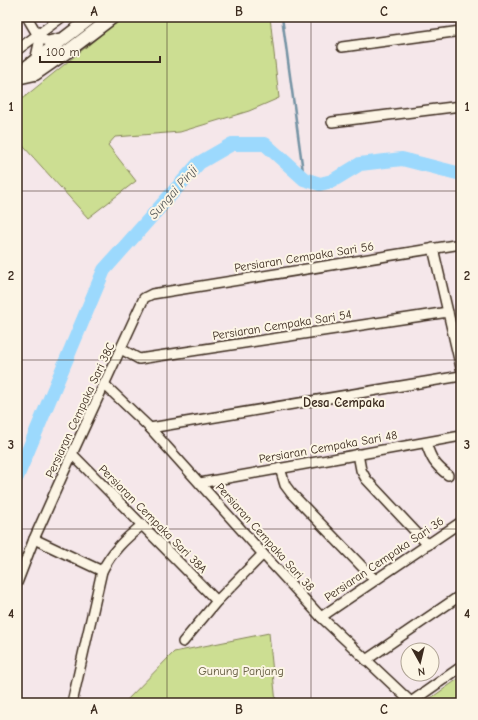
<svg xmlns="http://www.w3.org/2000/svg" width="478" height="720" viewBox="0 0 478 720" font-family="'Comic Neue',sans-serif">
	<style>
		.green { fill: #ccde92; stroke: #848458 }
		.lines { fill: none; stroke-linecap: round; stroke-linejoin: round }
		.stream { stroke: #7593a4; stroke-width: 2.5 }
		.river { stroke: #9cd9fd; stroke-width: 14 }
		.minor-casing { stroke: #3b2a1e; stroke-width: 12 }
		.secondary-casing { stroke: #3b2a1e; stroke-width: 15 }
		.minor { stroke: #fcf5e5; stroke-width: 9 }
		.secondary { stroke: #fcf5e5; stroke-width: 12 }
		.grid { fill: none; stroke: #3b2a1e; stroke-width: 1; stroke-opacity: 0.55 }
		.labels { text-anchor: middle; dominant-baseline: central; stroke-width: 4; stroke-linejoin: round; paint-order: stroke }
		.street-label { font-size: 12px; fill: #3b2a1e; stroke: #fcf5e5 }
		.park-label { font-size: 12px; fill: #5f573b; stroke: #fcf5e5 }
		.water-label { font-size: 13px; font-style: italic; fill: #535656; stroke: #fcf5e5 }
		.neighbourhood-label { font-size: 13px; font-weight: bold; fill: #3b2a1e; stroke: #fcf5e5 }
		.neatline { fill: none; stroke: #3b2a1e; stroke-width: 1.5 }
		.grid-label { font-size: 13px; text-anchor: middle; font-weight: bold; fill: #3b2a1e }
	</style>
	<rect width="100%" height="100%" fill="#f5e7ea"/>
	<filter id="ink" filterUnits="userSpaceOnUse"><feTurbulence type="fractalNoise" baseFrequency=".025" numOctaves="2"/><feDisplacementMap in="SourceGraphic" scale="8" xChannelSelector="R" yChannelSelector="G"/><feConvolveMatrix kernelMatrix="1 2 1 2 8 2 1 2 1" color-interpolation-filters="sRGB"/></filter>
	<g filter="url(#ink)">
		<!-- green -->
		<g class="green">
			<path d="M123,17H270L279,98L249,111L180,132L115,137L108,145L136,181L88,218L24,147L17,136V103Z"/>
			<path d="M269,633L276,703H124L174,652Z"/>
			<path d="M461,677V703H430L428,700Z"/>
		</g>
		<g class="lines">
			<!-- stream -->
			<path class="stream" d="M282,17L304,179"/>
			<!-- river -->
			<path class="river" d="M17,477L104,270L199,163L232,144H265L304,179L320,184L332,181L360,164L402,159L461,174"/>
			<!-- minor casing -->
			<g class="minor-casing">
				<g id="minor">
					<path d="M27,17L40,39L35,61"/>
					<path d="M40,39L48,41L64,37"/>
					<path d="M342,47L461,31"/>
					<path d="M17,50L62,17"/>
					<path d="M332,122L461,106"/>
					<path d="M433,248L461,368"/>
					<path d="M121,349L139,359L448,312"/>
					<path d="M104,384L150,428L263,554L321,617L412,703"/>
					<path d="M150,428L461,376"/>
					<path d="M426,443C431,459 435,465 448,475"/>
					<path d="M72,454L217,601"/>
					<path d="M358,454L361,470L366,479L428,545"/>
					<path d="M280,468L285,485L291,493L375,580"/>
					<path d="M200,483L461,436"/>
					<path d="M34,539L102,571"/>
					<path d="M17,583L34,539L72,454L144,298L152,294L461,244"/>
					<path d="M321,617L461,522"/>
					<path d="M183,642L217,601L263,554"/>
					<path d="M366,660L461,595"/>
					<path d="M411,702L461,667"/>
					<path d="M72,703L102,571C113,550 124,540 142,525"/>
				</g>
			</g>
			<!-- secondary casing -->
			<g class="secondary-casing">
				<g id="secondary">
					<path d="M17,78L35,74L68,51L113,17"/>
					<path d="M17,78L28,66L92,17"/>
				</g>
			</g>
			<!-- minor -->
			<use href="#minor" class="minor"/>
			<!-- secondary -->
			<use href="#secondary" class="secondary"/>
		</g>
	</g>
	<!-- grid -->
	<path class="grid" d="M167,17V703M311,17V703M17,191H461M17,360H461M17,529H461"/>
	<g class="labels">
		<!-- street labels -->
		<g class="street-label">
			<text transform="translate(304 257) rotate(-9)">Persiaran Cempaka Sari 56</text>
			<text transform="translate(282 325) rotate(-9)">Persiaran Cempaka Sari 54</text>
			<text transform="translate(80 410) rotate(-65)">Persiaran Cempaka Sari 38C</text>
			<text transform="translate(328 447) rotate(-10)">Persiaran Cempaka Sari 48</text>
			<text transform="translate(153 519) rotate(45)">Persiaran Cempaka Sari 38A</text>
			<text transform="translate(265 537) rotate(48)">Persiaran Cempaka Sari 38</text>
			<text transform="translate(384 559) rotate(-34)">Persiaran Cempaka Sari 36</text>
		</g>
		<!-- park labels -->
		<g class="park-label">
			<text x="241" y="671">Gunung Panjang</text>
		</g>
		<!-- water labels -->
		<g class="water-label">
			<text transform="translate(173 192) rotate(-49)">Sungai Pinji</text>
		</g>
		<!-- neighbourhood labels -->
		<g class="neighbourhood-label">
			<text x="344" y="402">Desa Cempaka</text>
		</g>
	</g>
	<!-- margin -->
	<rect width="478" height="720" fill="none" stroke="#fcf5e5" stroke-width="44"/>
	<!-- north arrow -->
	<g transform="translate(420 662) rotate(172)"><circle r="19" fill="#fcf5e5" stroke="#afa495"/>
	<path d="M0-3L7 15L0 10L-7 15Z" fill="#3b2a1e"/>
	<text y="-6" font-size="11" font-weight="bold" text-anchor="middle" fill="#3b2a1e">N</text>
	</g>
	<!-- scale -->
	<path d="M40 56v6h120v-6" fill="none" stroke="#3b2a1e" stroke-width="2"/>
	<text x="46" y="56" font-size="12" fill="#3b2a1e" stroke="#fcf5e5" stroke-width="3" paint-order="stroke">100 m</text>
	<rect x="22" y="22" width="434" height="676" class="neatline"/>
	<g class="grid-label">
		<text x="94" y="16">A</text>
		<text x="239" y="16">B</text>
		<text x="384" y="16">C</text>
		<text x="11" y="111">1</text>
		<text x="467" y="111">1</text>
		<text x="11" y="280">2</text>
		<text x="467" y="280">2</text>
		<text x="11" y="449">3</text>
		<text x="467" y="449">3</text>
		<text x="11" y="618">4</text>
		<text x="467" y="618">4</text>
		<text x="94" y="714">A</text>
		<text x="239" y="714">B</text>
		<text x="384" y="714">C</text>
	</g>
</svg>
